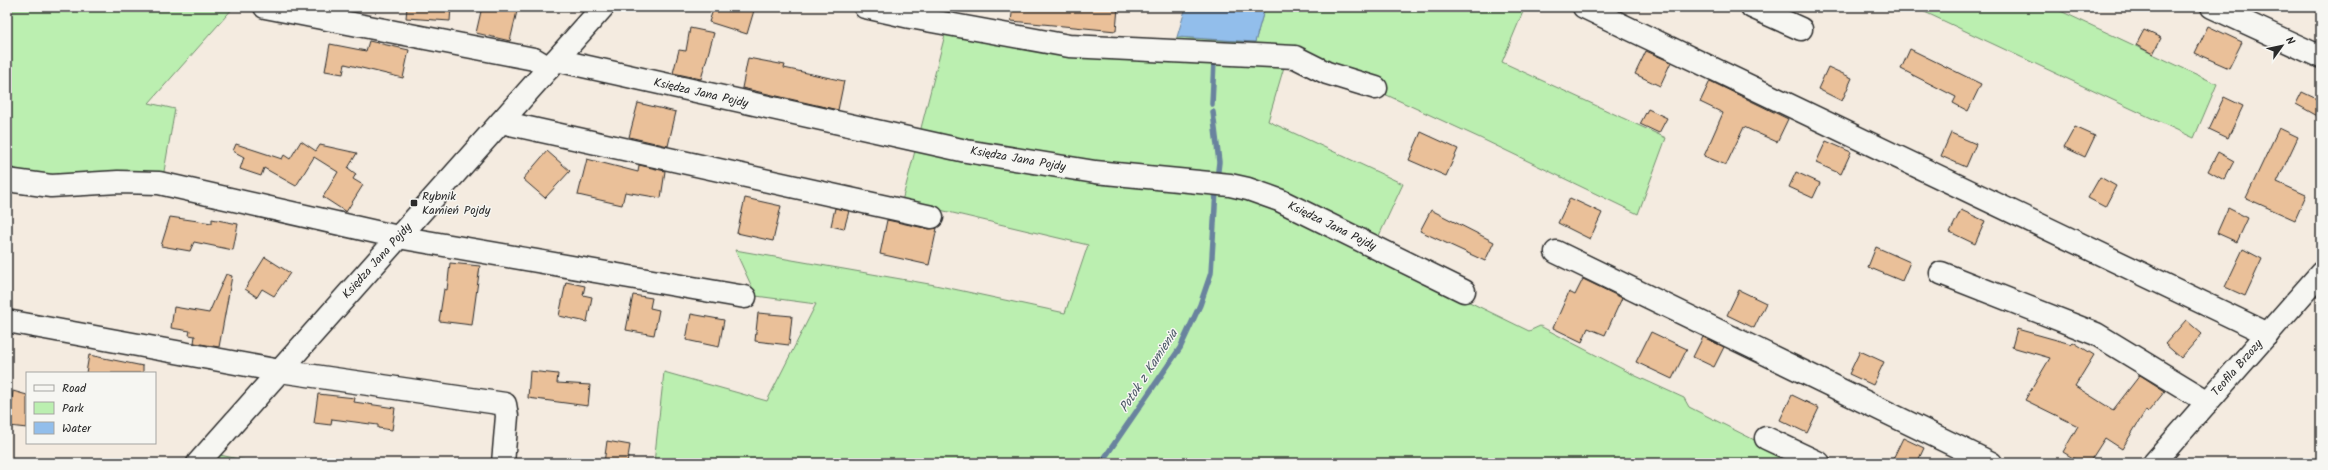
<svg xmlns="http://www.w3.org/2000/svg" width="2328" height="470" viewBox="0 0 2328 470" font-family="Kalam,sans-serif">
	<style>
		.green { fill: #bbefb0; stroke: #738d6e }
		.water { fill: #92beeb; stroke: #69839e }
		.lines { fill: none; stroke-linecap: round; stroke-linejoin: round }
		.stream { stroke: #69839e; stroke-width: 5.5 }
		.building { fill: #eac099; stroke: #2b2b2b }
		.minor-casing { stroke: #2b2b2b; stroke-width: 25 }
		.minor { stroke: #f6f6f2; stroke-width: 22 }
		.poi-dot { fill: #2b2b2b; stroke: #f6f6f2; stroke-width: 1.5 }
		.labels { text-anchor: middle; dominant-baseline: central; stroke-width: 3; stroke-linejoin: round; paint-order: stroke }
		.street-label { font-size: 12px; fill: #2b2b2b; stroke: #f6f6f2 }
		.poi-label { font-size: 12px; fill: #2b2b2b; stroke: #f6f6f2; text-anchor: start }
		.water-label { font-size: 13px; font-style: italic; fill: #4a5765; stroke: #f6f6f2 }
	</style>
	<rect width="100%" height="100%" fill="#f4ebe0"/>
	<filter id="ink" filterUnits="userSpaceOnUse"><feTurbulence type="fractalNoise" baseFrequency=".025" numOctaves="2"/><feDisplacementMap in="SourceGraphic" scale="8" xChannelSelector="R" yChannelSelector="G"/><feConvolveMatrix kernelMatrix="1 2 1 2 8 2 1 2 1" color-interpolation-filters="sRGB"/></filter>
	<g filter="url(#ink)">
		<!-- green -->
		<g class="green">
			<path d="M7,7H234L149,103L175,109L163,177L45,179L7,166Z"/>
			<path d="M1265,7H1525L1502,62L1666,138L1638,214L1480,138L1289,50L1268,121L1403,184L1377,240L1258,181L1022,153L920,132L949,19L1064,39L1175,45L1177,37L1255,42Z"/>
			<path d="M1914,7H2052L2217,84L2194,138Z"/>
			<path d="M916,147L1235,196L1276,208L1529,331L1540,326L1636,376L1684,398L1689,407L1800,463H654L664,372L767,401L816,304L756,296L735,250L935,285L1065,313L1088,245L902,201Z"/>
			<path d="M220,455L257,463H213Z"/>
		</g>
		<!-- water -->
		<path class="water" d="M1186,7H1265L1255,42L1177,37Z"/>
		<g class="lines">
			<!-- stream -->
			<g class="stream">
				<path d="M1212,104L1214,61"/>
				<path d="M1213,112L1219,162L1217,179"/>
				<path d="M1101,463L1180,348L1200,305L1211,273L1216,190"/>
			</g>
		</g>
		<!-- building -->
		<g class="building">
			<path d="M407,7H451L450,21L406,18Z"/>
			<path d="M482,7H518L510,41L476,33Z"/>
			<path d="M714,7H755L747,34L709,22Z"/>
			<path d="M1013,7H1118L1116,31L1011,21Z"/>
			<path d="M2208,26L2242,42L2229,68L2195,53Z"/>
			<path d="M690,28L714,33L701,79L673,73L679,50L686,51Z"/>
			<path d="M2144,30L2161,38L2153,54L2136,45Z"/>
			<path d="M369,41L409,50L403,78L345,64L343,74L325,71L330,44L366,51Z"/>
			<path d="M1910,49L1981,84L1968,111L1953,103L1956,97L1901,69Z"/>
			<path d="M1646,51L1671,62L1660,86L1635,74Z"/>
			<path d="M748,58L785,65L784,68L844,81L838,110L742,88Z"/>
			<path d="M1828,67L1852,78L1842,101L1818,89Z"/>
			<path d="M1710,81L1788,119L1777,142L1744,127L1726,165L1704,156L1723,113L1700,102Z"/>
			<path d="M2302,92L2321,101V118L2296,104Z"/>
			<path d="M2224,97L2243,106L2228,138L2209,129Z"/>
			<path d="M638,103L676,112L668,146L629,137Z"/>
			<path d="M1648,109L1667,118L1659,133L1640,124Z"/>
			<path d="M2075,127L2095,136L2085,157L2064,147Z"/>
			<path d="M2279,128L2298,137L2277,182L2306,195L2295,220L2246,198Z"/>
			<path d="M1421,132L1458,149L1446,176L1409,160Z"/>
			<path d="M1951,133L1976,144L1966,167L1941,156Z"/>
			<path d="M301,141L316,151L320,145L357,153L348,168L356,174L353,179L363,185L346,212L323,197L338,172L314,157L296,186L264,168L261,176L240,169L244,157L233,151L236,144L282,159L284,155L290,159Z"/>
			<path d="M1826,141L1851,152L1841,174L1816,163Z"/>
			<path d="M547,151L570,171L545,198L523,179Z"/>
			<path d="M2218,152L2234,161L2224,180L2208,171Z"/>
			<path d="M587,159L638,172L639,165L665,171L661,198L625,192L622,205L578,195Z"/>
			<path d="M1796,172L1820,183L1813,198L1789,187Z"/>
			<path d="M2100,177L2116,186L2105,207L2088,198Z"/>
			<path d="M745,198L781,206L773,241L737,233Z"/>
			<path d="M1570,198L1602,213L1590,239L1558,223Z"/>
			<path d="M835,208L849,211L844,229L831,226Z"/>
			<path d="M2228,208L2248,218L2237,242L2217,233Z"/>
			<path d="M1431,210L1494,242L1485,261L1420,231Z"/>
			<path d="M1961,210L1985,221L1975,244L1950,232Z"/>
			<path d="M170,217L212,223V219L238,224L233,250L194,242L190,251L161,246Z"/>
			<path d="M887,220L929,229L937,228L929,265L880,254Z"/>
			<path d="M1876,247L1910,262L1902,281L1868,267Z"/>
			<path d="M2243,249L2262,259L2245,296L2225,287Z"/>
			<path d="M265,257L290,273L274,296L262,289L257,297L245,289Z"/>
			<path d="M450,263L480,266L472,325L439,321L444,289L447,290Z"/>
			<path d="M226,274L232,276L219,347L194,343L195,336L189,335L190,331L171,328L174,307L209,313Z"/>
			<path d="M1583,279L1622,298L1605,335L1588,328L1582,342L1553,328L1569,292L1575,295Z"/>
			<path d="M566,282L585,286L583,295L592,297L587,322L559,316Z"/>
			<path d="M1739,290L1766,303L1754,328L1727,315Z"/>
			<path d="M633,295L652,298L650,308L659,310L654,335L626,330Z"/>
			<path d="M758,313L792,316L789,345L755,341Z"/>
			<path d="M691,314L724,320L719,347L686,340Z"/>
			<path d="M2186,320L2202,334L2181,358L2165,344Z"/>
			<path d="M2017,329L2071,344L2073,342L2094,355L2075,386L2113,410L2140,375L2165,391L2148,412L2146,410L2122,449L2105,438L2089,463H2081L2063,452L2078,426L2025,400L2050,358L2012,347Z"/>
			<path d="M1651,332L1687,349L1672,379L1636,362Z"/>
			<path d="M1703,337L1724,347L1714,367L1693,357Z"/>
			<path d="M1860,351L1884,362L1873,385L1849,374Z"/>
			<path d="M89,355L143,366V373H86Z"/>
			<path d="M530,371L558,374L557,383L590,385L588,406L528,398Z"/>
			<path d="M13,391L27,395V428L9,426Z"/>
			<path d="M318,394L355,398L354,402L395,408L392,430L378,428V425L332,419L331,425L314,423Z"/>
			<path d="M1792,395L1819,408L1807,433L1780,420Z"/>
			<path d="M1903,438L1924,448L1917,463H1891Z"/>
			<path d="M607,441L630,445L627,463H604Z"/>
		</g>
		<g class="lines">
			<!-- minor casing -->
			<g class="minor-casing">
				<g id="minor">
					<path d="M265,7L534,59L549,68"/>
					<path d="M865,7L910,17L1069,46L1295,57L1327,73L1376,88"/>
					<path d="M1584,7L2268,334"/>
					<path d="M1752,7L1801,29"/>
					<path d="M2212,7L2321,57"/>
					<path d="M556,60L966,151L1095,172L1230,185L1248,189L1279,200L1464,291"/>
					<path d="M501,122L932,217"/>
					<path d="M7,180L51,186L118,182L159,183L398,237L745,297"/>
					<path d="M1556,252L1991,463"/>
					<path d="M1941,273L2096,334L2208,402"/>
					<path d="M7,321L280,371L505,404L507,416L503,463"/>
					<path d="M1766,438L1819,463"/>
					<path d="M198,463L603,7"/>
					<path d="M2154,463L2321,273"/>
				</g>
			</g>
			<!-- minor -->
			<use href="#minor" class="minor"/>
		</g>
	</g>
	<!-- markers -->
	<rect class="poi-dot" x="410" y="199" width="8" height="8" rx="2"/>
	<g class="labels">
		<!-- street labels -->
		<g class="street-label">
			<text transform="translate(701 93) rotate(13)">Księdza Jana Pojdy</text>
			<text transform="translate(1018 159) rotate(10)">Księdza Jana Pojdy</text>
			<text transform="translate(1332 226) rotate(26)">Księdza Jana Pojdy</text>
			<text transform="translate(377 261) rotate(-48)">Księdza Jana Pojdy</text>
			<text transform="translate(2237 368) rotate(-49)">Teofila Brzozy</text>
		</g>
		<!-- poi labels -->
		<g class="poi-label">
			<text x="422" y="196">Rybnik<tspan x="422" dy="14">Kamień Pojdy</tspan></text>
		</g>
		<!-- water labels -->
		<g class="water-label">
			<text transform="translate(1149 371) rotate(-57)">Potok z Kamienia</text>
		</g>
	</g>
	<!-- margin -->
	<rect width="2328" height="470" fill="none" stroke="#f6f6f2" stroke-width="24"/>
	<rect x="12" y="12" width="2304" height="446" fill="none" stroke="#2b2b2b" stroke-width="1.5" filter="url(#ink)"/>
	<!-- legend -->
	<rect x="26" y="372" width="130" height="72" fill="#f6f6f2" stroke="#a5a5a2"/>
	<rect x="34" y="385" width="20" height="6" fill="#f6f6f2" stroke="#a5a5a2"/>
	<text x="62" y="392" font-size="12" fill="#2b2b2b">Road</text>
	<rect x="34" y="402" width="20" height="12" fill="#bbefb0" stroke="#a5a5a2"/>
	<text x="62" y="412" font-size="12" fill="#2b2b2b">Park</text>
	<rect x="34" y="422" width="20" height="12" fill="#92beeb" stroke="#a5a5a2"/>
	<text x="62" y="432" font-size="12" fill="#2b2b2b">Water</text>
	<!-- north arrow -->
	<g transform="translate(2282 46) rotate(57)" stroke="#f6f6f2" stroke-width="3" paint-order="stroke">
	<path d="M0-3L7 15L0 10L-7 15Z" fill="#2b2b2b"/>
	<text y="-6" font-size="11" font-weight="bold" text-anchor="middle" fill="#2b2b2b">N</text>
	</g>
</svg>
